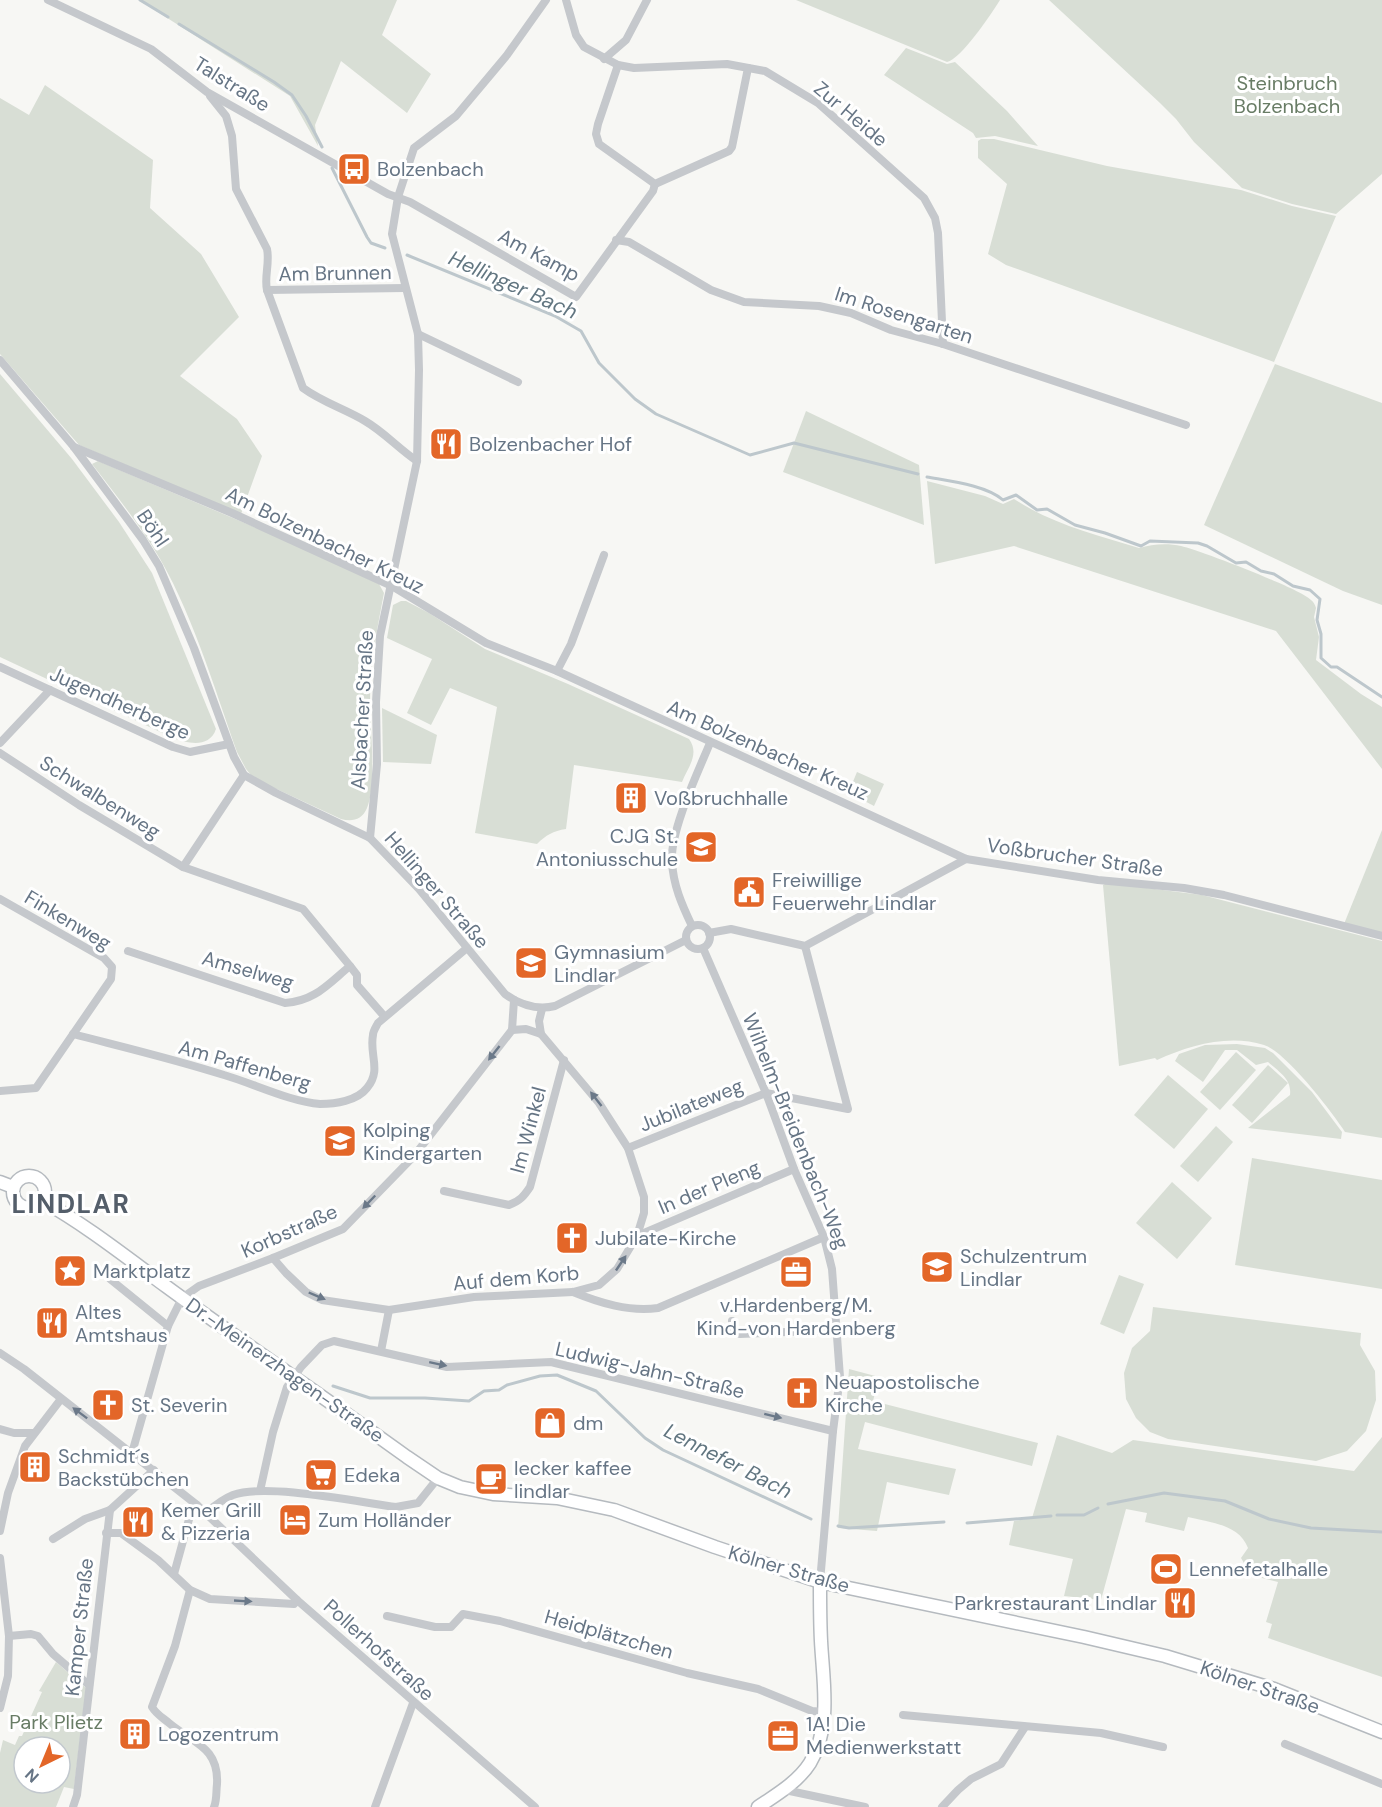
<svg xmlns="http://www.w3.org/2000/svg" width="1382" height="1807" viewBox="0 0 1382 1807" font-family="'DM Sans',sans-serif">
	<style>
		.green { fill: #d8ded5; fill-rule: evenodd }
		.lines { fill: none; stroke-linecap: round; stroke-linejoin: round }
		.stream { stroke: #bdc7cc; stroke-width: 3 }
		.secondary-casing { stroke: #b5babf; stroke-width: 15 }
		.minor { stroke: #c5c8cc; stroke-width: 8 }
		.secondary { stroke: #fff; stroke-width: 12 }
		.oneway { fill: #6b7989 }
		.labels { text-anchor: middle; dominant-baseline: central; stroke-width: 6; stroke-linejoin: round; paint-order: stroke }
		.park-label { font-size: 20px; fill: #687c65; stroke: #fff }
		.street-label { font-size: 20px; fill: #667585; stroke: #fff }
		.poi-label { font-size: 20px; fill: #667585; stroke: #fff; text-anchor: start }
		.water-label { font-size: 21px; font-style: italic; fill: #627681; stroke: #fff }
		.district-label { font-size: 26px; font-weight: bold; letter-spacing: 1.5px; fill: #545e6a; stroke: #fff }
	</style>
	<rect width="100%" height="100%" fill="#f7f7f4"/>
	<!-- green -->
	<g class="green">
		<path d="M139,0H397L382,35L431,74L407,113L341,61L315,125L318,146L290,96Z"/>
		<path d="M796,0H1000C992,13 961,59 947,62Z"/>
		<path d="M1049,0H1382V174L1336,214L1292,204L1242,188L1194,142L1176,119L1160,103Z"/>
		<path d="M906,48L947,64L955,62L1007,111L1038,146L995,136L976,138L973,133L884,75Z"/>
		<path d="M45,85L153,160L150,208L201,254L239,317L180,376L237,419L262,456L241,514L79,445L0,354V98L29,115Z"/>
		<path d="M981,139H994L1107,166L1241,190L1292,206L1336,216L1274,362L1006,265L988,254L1007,184L978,158V141Z"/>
		<path d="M1275,364L1382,403V605L1343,591L1204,525Z"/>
		<path d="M0,374L72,459L119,522L152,573L216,729C209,749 187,743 173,738L0,657Z"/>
		<path d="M806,411L919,465L924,525L783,472Z"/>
		<path d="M98,461L299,546L379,584L384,593C377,629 370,665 370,702C370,730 377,784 367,808C362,820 352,822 341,819L270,786L251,775L246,769L237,752C214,687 190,606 154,549C135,519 113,491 92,464Z"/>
		<path d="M927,481L985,496L1003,504L1014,499C1052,524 1096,535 1139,548C1152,544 1168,543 1181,546C1199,550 1301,589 1311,600C1314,602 1315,605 1316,608L1314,617L1319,637L1316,660L1361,694L1382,707V769L1276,631L1014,546L935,564Z"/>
		<path d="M401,601H406L429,613L485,649L568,684L689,739C700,754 688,767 682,782L574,765L566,829C553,831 546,835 537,844L475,833L497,707L450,688L431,725L407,713L432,659L387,638L393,605Z"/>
		<path d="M382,708L437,735L431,764L383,762Z"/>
		<path d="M857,772L884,784L874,806L855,796L852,784Z"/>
		<path d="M1382,830V933L1344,924Z"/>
		<path d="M1107,883L1202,895L1382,941V1138L1345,1132C1332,1112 1286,1052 1264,1045C1229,1034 1190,1045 1157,1060L1155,1058L1119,1066L1103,885Z"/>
		<path d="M1237,1044L1265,1048L1273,1053L1312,1092L1342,1132L1341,1139L1248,1128L1290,1095C1292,1079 1279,1072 1268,1062L1256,1065L1237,1050H1225L1203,1082L1175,1061L1179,1054L1205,1045Z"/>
		<path d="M1236,1052L1256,1070L1220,1110L1200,1092Z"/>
		<path d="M1268,1065L1288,1083L1252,1123L1232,1105Z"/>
		<path d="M1168,1075L1208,1109L1174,1149L1134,1115Z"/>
		<path d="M1216,1126L1233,1142L1198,1182L1180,1166Z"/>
		<path d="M1252,1158L1382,1180V1289L1235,1265Z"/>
		<path d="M1172,1182L1212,1218L1177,1259L1136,1223Z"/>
		<path d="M1119,1275L1144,1284L1124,1334L1100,1324Z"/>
		<path d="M1153,1307L1361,1333L1360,1345L1375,1371L1376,1400L1366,1431L1347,1451L1316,1461L1168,1439L1150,1432L1136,1418L1126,1399L1124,1373L1132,1348L1150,1331Z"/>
		<path d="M849,1369L879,1377L873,1401L1038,1443L1032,1466L865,1422L858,1449L956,1469L949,1495L887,1482L877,1531L838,1528Z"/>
		<path d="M1057,1435L1112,1453L1133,1440L1354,1471L1382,1437V1677L1268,1638L1272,1624L1266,1622L1278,1582L1242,1573L1244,1563L1241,1558L1248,1548C1239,1524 1211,1523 1188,1517L1184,1531L1145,1522L1147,1513L1126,1509L1101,1600L1064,1596L1073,1559L1009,1545L1014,1521L1032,1518Z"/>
		<path d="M56,1662L86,1688L74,1789L64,1787L56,1807H0V1753L3,1740L15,1745L19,1736H22L42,1692L39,1691ZM24,1747H60V1783H24Z"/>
	</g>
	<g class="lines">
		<!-- stream -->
		<g class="stream">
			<path d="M140,0L168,17"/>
			<path d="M179,24L274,82L292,95L306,116L322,147"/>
			<path d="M332,168L367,237L371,243L385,248"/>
			<path d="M407,255L555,316L581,331L599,363L635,399L656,414L750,455L794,443L918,474"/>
			<path d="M927,477C949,481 986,485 1003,500L1016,495L1037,510L1047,509L1075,525L1105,533L1141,546L1150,541L1198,543L1207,546L1236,563L1246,562L1261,571L1274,574L1293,586L1310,590L1320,599L1317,620L1321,634V658L1331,667H1337L1382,697"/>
			<path d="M333,1386L370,1398H425L469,1401L484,1391L499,1390L507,1385L540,1376L557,1375L596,1391L645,1438L663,1450L811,1519"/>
			<path d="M1108,1504L1164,1493L1225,1501L1269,1519L1311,1528L1382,1532"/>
			<path d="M1057,1515H1084L1098,1508"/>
			<path d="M967,1523L1051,1516"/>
			<path d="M838,1526L849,1528L944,1522"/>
		</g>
		<!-- secondary casing -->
		<g class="secondary-casing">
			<g id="secondary">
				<circle cx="29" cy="1192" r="16"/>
				<path d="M0,1182L13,1187"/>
				<path d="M43,1201C87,1226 126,1257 167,1287C246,1345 327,1399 407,1457L438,1478L460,1487L493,1494L557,1498L614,1510L715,1547L820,1582L1084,1637L1165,1656L1274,1689L1382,1732"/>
				<path d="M758,1807C776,1795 798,1782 810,1763C832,1727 823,1681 821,1641C820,1622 820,1602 820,1582"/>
			</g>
		</g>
		<!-- minor -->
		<g class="minor">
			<path d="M48,0L151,49L207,92L388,194L410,202L576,297L653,191L655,184"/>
			<path d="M566,0L576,35L584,47L618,65L634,68L727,64L765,71L818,103L924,198L935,218L938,233L943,344"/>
			<path d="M604,59L626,40L647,0"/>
			<path d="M618,65L598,124L596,134L599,144L655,184L729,151L732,147L748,68"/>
			<path d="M210,96L226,116L232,136L236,189L267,249C270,263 264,277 267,290L303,388C322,402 345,409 365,421C384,432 399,449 417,461"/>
			<path d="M616,240L629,242L711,290L744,302L819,306L851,313L891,330L943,344L1186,425"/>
			<path d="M267,290L405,288"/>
			<path d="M418,334L518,382"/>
			<path d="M0,360L74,447L143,540L159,566L194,648L234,757L244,775L276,793L370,838L419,889L505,994C520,1005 537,1010 555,1006L686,940"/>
			<path d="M74,447L232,513L392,586L486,643L557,671L966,859L1098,880L1184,888L1224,895L1382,936"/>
			<path d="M0,667L173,747L190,752L229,744"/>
			<path d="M557,671L571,644L604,555"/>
			<path d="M0,743L50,690"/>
			<path d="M0,753L79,805L183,867"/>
			<path d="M244,775L183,867L303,909L350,966L357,975V985L384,1016"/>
			<path d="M370,838L377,764L376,702L380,636L417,461L419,370L418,334L392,234L398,197L414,148L456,116L507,55L546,0"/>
			<path d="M0,899L104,958L112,967L111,979L36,1088L0,1091"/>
			<circle cx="698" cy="937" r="12"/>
			<path d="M692,926C682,905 673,885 672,861C670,831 698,772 710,743"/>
			<path d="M709,933L731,929L805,946L966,859"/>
			<path d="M703,948L766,1093L794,1169L824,1237L832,1269L840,1377L833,1431L820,1582"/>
			<path d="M128,951L285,1003C315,1001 328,984 350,966"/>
			<path d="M512,1030L526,1029L541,1034"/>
			<path d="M73,1034C123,1047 174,1059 224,1075C252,1083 291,1102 320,1104C335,1104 357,1101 367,1088C382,1070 369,1055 373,1035C373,1031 376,1027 378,1023L467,948"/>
			<path d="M628,1148L766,1093L848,1109L805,946"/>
			<path d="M444,1191L509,1205C520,1201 524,1196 530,1187L564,1060"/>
			<path d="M637,1236L794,1169"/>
			<path d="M273,1258L286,1273L306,1292L322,1300L389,1310L474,1297L573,1292L599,1285L617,1269L637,1236L644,1213V1197L628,1148L599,1103L541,1034L539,1021L542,1009"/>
			<path d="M110,1279L168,1326"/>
			<path d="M573,1292C600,1303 629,1312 658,1308L824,1237"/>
			<path d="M732,1321L733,1331L740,1334L837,1330"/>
			<path d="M381,1351L389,1310"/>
			<path d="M0,1353L24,1369L197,1505L297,1600L535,1807"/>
			<path d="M0,1429L14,1433H34"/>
			<path d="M132,1453L168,1326L182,1298L199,1286L273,1258L343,1229L414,1156L512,1030L514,1000"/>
			<path d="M260,1491L273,1432L287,1387L301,1367L322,1345L334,1341L447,1367L551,1362L833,1431"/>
			<path d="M206,1513C214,1506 223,1499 233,1495C266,1483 358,1502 396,1507L418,1503L438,1478"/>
			<path d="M0,1531L8,1493L25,1446L61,1399"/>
			<path d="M106,1533H121L158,1560L190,1590L210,1599L294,1604L297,1600"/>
			<path d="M53,1539L85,1519L110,1510"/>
			<path d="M0,1558L9,1636L8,1676L0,1708"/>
			<path d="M174,1574L191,1512L197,1505"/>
			<path d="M190,1590L175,1646L152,1707C157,1715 162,1717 169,1723C193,1743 219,1747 217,1784C216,1792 217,1800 214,1807"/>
			<path d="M387,1616L435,1627H451L463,1614L500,1621L687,1673L758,1689L812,1711L824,1712"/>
			<path d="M9,1636L31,1634L38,1636L53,1654L89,1685"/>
			<path d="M903,1715L1101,1733L1163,1747"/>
			<path d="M1285,1744L1382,1784"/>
			<path d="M785,1790L865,1807"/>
			<path d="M73,1807L77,1795L110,1510L154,1470"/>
			<path d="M375,1807L413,1703"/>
			<path d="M942,1807L958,1790L971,1779L1001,1764L1025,1727"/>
		</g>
		<!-- secondary -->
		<use href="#secondary" class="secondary"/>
	</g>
	<!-- one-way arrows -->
	<defs><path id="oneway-solid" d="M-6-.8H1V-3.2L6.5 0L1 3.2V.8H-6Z" transform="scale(1.5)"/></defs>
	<g class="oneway">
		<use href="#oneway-solid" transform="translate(494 1053) rotate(128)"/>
		<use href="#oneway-solid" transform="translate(596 1099) rotate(-128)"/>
		<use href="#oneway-solid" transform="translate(369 1202) rotate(134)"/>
		<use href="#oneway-solid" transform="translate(621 1263) rotate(-56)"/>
		<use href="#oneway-solid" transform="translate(317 1296) rotate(23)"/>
		<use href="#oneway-solid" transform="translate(438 1364) rotate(12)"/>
		<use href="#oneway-solid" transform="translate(80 1413) rotate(-143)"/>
		<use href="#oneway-solid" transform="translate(773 1416) rotate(14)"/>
		<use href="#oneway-solid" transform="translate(243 1601) rotate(3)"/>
	</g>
	<!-- icons -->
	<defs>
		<g id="bus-square" transform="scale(1.725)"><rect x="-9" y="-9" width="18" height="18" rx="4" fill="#e36628" stroke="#fff"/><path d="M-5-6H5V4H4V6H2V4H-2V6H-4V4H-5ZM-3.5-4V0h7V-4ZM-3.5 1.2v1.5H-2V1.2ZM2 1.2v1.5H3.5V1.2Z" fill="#fff"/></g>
		<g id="restaurant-square" transform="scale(1.725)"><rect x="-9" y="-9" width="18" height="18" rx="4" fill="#e36628" stroke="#fff"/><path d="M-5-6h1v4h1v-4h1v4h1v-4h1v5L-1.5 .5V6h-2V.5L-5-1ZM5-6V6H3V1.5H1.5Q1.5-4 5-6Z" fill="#fff"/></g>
		<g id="building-square" transform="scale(1.725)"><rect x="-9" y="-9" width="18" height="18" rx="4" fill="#e36628" stroke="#fff"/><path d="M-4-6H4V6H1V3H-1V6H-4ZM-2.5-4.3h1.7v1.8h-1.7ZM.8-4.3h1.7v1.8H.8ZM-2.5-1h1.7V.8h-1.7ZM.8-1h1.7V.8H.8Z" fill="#fff"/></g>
		<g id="school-square" transform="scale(1.725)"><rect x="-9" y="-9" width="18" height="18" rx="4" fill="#e36628" stroke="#fff"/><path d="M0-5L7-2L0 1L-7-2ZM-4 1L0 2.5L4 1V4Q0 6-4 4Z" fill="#fff"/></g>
		<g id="civic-square" transform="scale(1.725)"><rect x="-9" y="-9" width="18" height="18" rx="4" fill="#e36628" stroke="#fff"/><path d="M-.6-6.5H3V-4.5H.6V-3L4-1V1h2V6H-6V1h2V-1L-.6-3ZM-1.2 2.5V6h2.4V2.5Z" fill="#fff"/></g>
		<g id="church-square" transform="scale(1.725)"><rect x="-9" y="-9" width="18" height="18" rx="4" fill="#e36628" stroke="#fff"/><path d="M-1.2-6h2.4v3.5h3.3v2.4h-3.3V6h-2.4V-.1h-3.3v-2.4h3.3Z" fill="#fff"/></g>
		<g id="sight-square" transform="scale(1.725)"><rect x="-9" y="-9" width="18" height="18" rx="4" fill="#e36628" stroke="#fff"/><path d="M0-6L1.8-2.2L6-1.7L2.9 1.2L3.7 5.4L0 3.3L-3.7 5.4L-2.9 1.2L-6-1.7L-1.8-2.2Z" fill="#fff"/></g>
		<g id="office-square" transform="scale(1.725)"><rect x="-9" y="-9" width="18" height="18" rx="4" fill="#e36628" stroke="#fff"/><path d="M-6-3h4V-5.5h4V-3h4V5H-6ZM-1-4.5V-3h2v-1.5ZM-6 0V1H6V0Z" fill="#fff"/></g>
		<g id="shop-square" transform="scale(1.725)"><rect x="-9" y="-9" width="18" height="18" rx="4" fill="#e36628" stroke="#fff"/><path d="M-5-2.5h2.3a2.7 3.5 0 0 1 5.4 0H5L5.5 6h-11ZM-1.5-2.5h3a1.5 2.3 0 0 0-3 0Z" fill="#fff"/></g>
		<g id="supermarket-square" transform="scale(1.725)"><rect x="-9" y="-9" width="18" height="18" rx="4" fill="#e36628" stroke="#fff"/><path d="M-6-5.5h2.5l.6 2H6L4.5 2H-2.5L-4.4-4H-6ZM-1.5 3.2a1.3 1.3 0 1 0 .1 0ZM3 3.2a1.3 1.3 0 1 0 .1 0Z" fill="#fff"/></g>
		<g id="cafe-square" transform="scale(1.725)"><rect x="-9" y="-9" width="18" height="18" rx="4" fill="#e36628" stroke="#fff"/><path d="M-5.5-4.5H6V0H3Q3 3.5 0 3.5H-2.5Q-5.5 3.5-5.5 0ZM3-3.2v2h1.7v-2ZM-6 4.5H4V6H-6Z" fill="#fff"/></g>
		<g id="hotel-square" transform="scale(1.725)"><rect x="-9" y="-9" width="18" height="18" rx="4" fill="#e36628" stroke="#fff"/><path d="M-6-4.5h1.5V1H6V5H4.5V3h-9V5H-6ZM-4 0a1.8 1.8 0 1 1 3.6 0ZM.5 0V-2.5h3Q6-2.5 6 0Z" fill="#fff"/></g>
		<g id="stadium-square" transform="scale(1.725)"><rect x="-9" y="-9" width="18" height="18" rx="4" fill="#e36628" stroke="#fff"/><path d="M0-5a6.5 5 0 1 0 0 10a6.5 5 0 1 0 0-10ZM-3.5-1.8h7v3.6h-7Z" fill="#fff"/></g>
	</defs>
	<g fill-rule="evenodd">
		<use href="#bus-square" x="354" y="169"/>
		<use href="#restaurant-square" x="446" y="444"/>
		<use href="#building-square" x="631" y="798"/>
		<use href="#school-square" x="701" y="847"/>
		<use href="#civic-square" x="749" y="892"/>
		<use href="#school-square" x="531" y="963"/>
		<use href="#school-square" x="340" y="1141"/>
		<use href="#church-square" x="572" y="1238"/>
		<use href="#school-square" x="937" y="1267"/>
		<use href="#sight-square" x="70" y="1271"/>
		<use href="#office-square" x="796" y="1272"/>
		<use href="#restaurant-square" x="52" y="1323"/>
		<use href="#church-square" x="802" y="1393"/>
		<use href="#church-square" x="108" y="1405"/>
		<use href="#shop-square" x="550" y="1423"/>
		<use href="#building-square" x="35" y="1467"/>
		<use href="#supermarket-square" x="321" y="1475"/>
		<use href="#cafe-square" x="491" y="1479"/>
		<use href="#hotel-square" x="295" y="1520"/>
		<use href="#restaurant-square" x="138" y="1522"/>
		<use href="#stadium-square" x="1166" y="1569"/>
		<use href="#restaurant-square" x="1180" y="1603"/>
		<use href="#building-square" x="135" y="1734"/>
		<use href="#office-square" x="783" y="1736"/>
	</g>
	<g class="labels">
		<!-- park labels -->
		<g class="park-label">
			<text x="1287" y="83">Steinbruch<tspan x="1287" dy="23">Bolzenbach</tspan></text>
			<text x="56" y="1722">Park Plietz</text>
		</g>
		<!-- street labels -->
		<g class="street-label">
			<text transform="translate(232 84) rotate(32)">Talstraße</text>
			<text transform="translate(851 114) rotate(40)">Zur Heide</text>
			<text transform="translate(539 255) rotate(28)">Am Kamp</text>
			<text transform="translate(335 273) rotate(-1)">Am Brunnen</text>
			<text transform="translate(904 315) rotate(18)">Im Rosengarten</text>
			<text transform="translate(153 528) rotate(56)">Böhl</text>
			<text transform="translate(325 540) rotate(26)">Am Bolzenbacher Kreuz</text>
			<text transform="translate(120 703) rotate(24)">Jugendherberge</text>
			<text transform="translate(362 710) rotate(-87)">Alsbacher Straße</text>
			<text transform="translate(768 750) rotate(24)">Am Bolzenbacher Kreuz</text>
			<text transform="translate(100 797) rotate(32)">Schwalbenweg</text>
			<text transform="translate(1075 857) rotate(8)">Voßbrucher Straße</text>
			<text transform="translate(437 890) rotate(49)">Hellinger Straße</text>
			<text transform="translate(68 920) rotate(31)">Finkenweg</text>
			<text transform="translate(248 970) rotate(16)">Amselweg</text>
			<text transform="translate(245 1065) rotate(16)">Am Paffenberg</text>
			<text transform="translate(691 1105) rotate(-22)">Jubilateweg</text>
			<text transform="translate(528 1130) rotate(-75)">Im Winkel</text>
			<text transform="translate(796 1131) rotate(68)">Wilhelm-Breidenbach-Weg</text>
			<text transform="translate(709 1187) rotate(-23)">In der Pleng</text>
			<text transform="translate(289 1231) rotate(-24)">Korbstraße</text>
			<text transform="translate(516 1278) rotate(-5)">Auf dem Korb</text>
			<text transform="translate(285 1370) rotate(35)">Dr.-Meinerzhagen-Straße</text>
			<text transform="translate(650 1370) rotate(13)">Ludwig-Jahn-Straße</text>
			<text transform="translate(789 1569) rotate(16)">Kölner Straße</text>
			<text transform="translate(79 1627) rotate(-84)">Kamper Straße</text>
			<text transform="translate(609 1634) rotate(16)">Heidplätzchen</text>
			<text transform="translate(379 1650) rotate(42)">Pollerhofstraße</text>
			<text transform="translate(1260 1687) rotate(19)">Kölner Straße</text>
		</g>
		<!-- poi labels -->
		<g class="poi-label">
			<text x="377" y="169">Bolzenbach</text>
			<text x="469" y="444">Bolzenbacher Hof</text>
			<text x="654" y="798">Voßbruchhalle</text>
			<text x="678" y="836" text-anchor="end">CJG St.<tspan x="678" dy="23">Antoniusschule</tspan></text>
			<text x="772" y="880">Freiwillige<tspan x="772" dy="23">Feuerwehr Lindlar</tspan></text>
			<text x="554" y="952">Gymnasium<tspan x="554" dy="23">Lindlar</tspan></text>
			<text x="363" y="1130">Kolping<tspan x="363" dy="23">Kindergarten</tspan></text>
			<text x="595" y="1238">Jubilate-Kirche</text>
			<text x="960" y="1256">Schulzentrum<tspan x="960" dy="23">Lindlar</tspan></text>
			<text x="93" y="1271">Marktplatz</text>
			<text x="796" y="1305" text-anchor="middle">v.Hardenberg/M.<tspan x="796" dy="23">Kind-von Hardenberg</tspan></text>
			<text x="75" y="1312">Altes<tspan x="75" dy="23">Amtshaus</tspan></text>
			<text x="825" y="1382">Neuapostolische<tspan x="825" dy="23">Kirche</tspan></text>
			<text x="131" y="1405">St. Severin</text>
			<text x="573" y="1423">dm</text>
			<text x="58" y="1456">Schmidt´s<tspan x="58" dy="23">Backstübchen</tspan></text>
			<text x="514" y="1468">lecker kaffee<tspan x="514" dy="23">lindlar</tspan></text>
			<text x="344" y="1475">Edeka</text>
			<text x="161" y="1510">Kemer Grill<tspan x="161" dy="23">&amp; Pizzeria</tspan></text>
			<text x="318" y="1520">Zum Holländer</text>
			<text x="1189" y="1569">Lennefetalhalle</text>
			<text x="1157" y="1603" text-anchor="end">Parkrestaurant Lindlar</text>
			<text x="806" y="1724">1A! Die<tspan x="806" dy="23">Medienwerkstatt</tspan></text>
			<text x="158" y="1734">Logozentrum</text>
		</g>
		<!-- water labels -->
		<g class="water-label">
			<text transform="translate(513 285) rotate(24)">Hellinger Bach</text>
			<text transform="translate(728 1461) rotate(27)">Lennefer Bach</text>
		</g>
		<!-- district labels -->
		<g class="district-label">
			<text x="71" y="1204">LINDLAR</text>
		</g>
	</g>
	<!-- north arrow -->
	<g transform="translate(42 1765) rotate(223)"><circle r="28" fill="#ffffff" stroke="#c2c8ce" stroke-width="1.5"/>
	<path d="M0-4.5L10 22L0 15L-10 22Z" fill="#e36628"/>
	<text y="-9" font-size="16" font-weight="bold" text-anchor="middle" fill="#667585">N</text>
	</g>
</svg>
